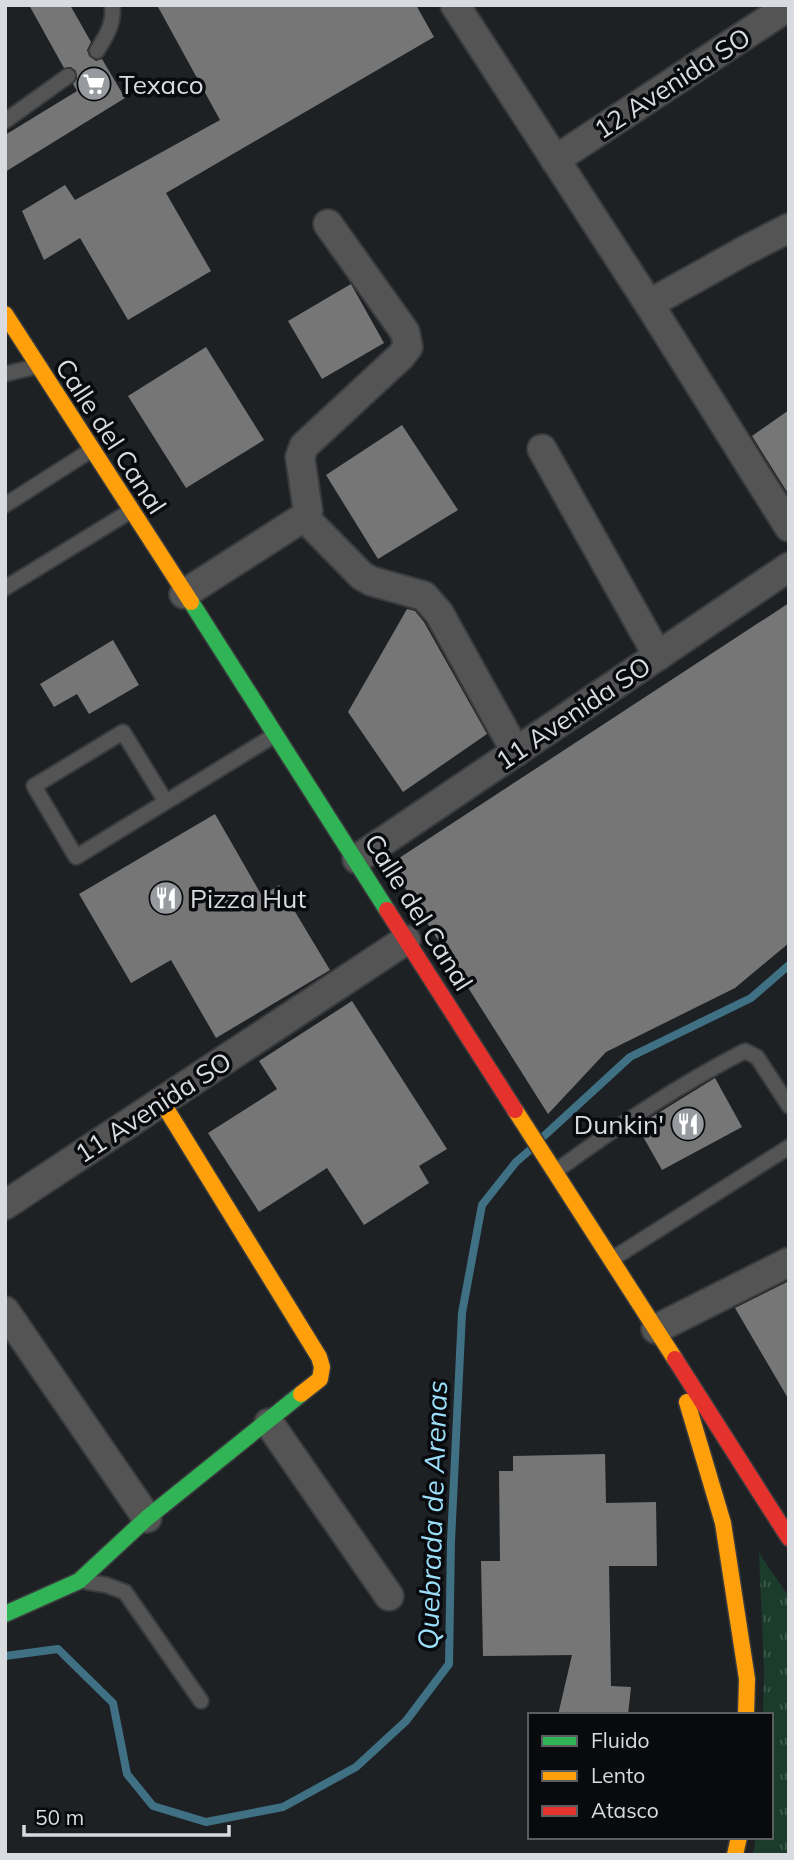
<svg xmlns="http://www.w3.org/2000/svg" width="794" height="1860" viewBox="0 0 794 1860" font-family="Mulish,sans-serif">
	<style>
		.park { fill: url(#park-tufts) }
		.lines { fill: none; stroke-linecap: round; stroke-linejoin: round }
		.stream { stroke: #3f7084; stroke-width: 8 }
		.building { fill: #777676 }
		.lane-casing { stroke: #393b3d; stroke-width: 18 }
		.street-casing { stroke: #393b3d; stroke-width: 32 }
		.fast-casing { stroke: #393b3d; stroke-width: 19 }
		.slow-casing { stroke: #393b3d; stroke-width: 19 }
		.jam-casing { stroke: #393b3d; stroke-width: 19 }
		.lane { stroke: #555455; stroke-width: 14 }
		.street { stroke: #555455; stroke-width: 28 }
		.fast { stroke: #30b455; stroke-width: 16 }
		.slow { stroke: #ff9f0a; stroke-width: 16 }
		.jam { stroke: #e5322d; stroke-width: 16 }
		.labels { text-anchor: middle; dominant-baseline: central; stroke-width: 7; stroke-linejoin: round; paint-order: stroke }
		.street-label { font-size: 26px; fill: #d8dbe0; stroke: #080a0d }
		.poi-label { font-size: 26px; fill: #d8dbe0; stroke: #080a0d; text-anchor: start }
		.water-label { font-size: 28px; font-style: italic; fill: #9cdffa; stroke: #080a0d }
	</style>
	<defs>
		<pattern id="park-tufts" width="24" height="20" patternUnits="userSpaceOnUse" patternTransform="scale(1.75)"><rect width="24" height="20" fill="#1c3c2b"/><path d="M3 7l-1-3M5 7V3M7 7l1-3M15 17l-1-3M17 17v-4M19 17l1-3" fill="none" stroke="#3c5849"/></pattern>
	</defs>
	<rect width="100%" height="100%" fill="#1e2124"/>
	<!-- park -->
	<path class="park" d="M759,1553L789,1597V1855H753L756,1837H771V1715H763L764,1669Z"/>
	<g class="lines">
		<!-- stream -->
		<g class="stream">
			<path d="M544,1136L630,1057L751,998L789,965"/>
			<path d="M5,1656L58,1649L113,1703L127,1774L153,1806L206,1822L283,1807L356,1767L406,1721L449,1664L451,1541L462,1313L482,1205L516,1162L530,1150"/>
		</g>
	</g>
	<!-- building -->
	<g class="building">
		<path d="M29,5H70L91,42L87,50L89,56L96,61L102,59L125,98L5,172V135L77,91L73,84L77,79L76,71L71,67L64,68Z"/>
		<path d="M157,5H416L434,37L166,193L211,271L128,320L80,238L44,260L22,211L65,185L75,200L220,120Z"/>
		<path d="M351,284L384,343L322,379L288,321Z"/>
		<path d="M206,347L264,440L186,488L128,396Z"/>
		<path d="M789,410V495L752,436Z"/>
		<path d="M402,425L458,510L378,559L326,475Z"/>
		<path d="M789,603V943L735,988L606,1052L548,1114L390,864Z"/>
		<path d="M407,609L415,611L424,622L487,734L403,792L348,712Z"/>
		<path d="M113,640L139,685L89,714L77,694L54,707L40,684Z"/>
		<path d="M215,814L262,896L279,885L330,970L216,1038L171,960L131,983L79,894Z"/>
		<path d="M352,1001L447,1149L419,1166L429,1183L364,1225L327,1168L259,1212L208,1133L277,1089L259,1061Z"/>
		<path d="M715,1078L742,1127L662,1170L637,1126Z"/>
		<path d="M789,1281V1400L735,1308Z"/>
		<path d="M605,1454L606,1503L656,1502L657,1566H609L611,1686L631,1687L628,1715H558L572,1655L483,1656L481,1561H500L499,1471H513V1456Z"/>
	</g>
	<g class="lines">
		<!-- lane casing -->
		<g class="lane-casing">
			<g id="lane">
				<path d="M97,51C106,36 115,23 112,5"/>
				<path d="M5,121L68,76"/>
				<path d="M5,374L34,367"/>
				<path d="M5,505L90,451"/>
				<path d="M5,588L129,512"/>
				<path d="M166,802L123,732L34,786L76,857L275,735"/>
				<path d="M556,1171C616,1127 678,1085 745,1051L757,1057L789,1106"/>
				<path d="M612,1259L789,1147"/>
				<path d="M87,1582L106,1585L125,1592L201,1701"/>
			</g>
		</g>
		<!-- street casing -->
		<g class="street-casing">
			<g id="street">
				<path d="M455,5L649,304L789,527"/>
				<path d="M555,160L789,6"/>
				<path d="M649,304L744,251L789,228"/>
				<path d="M542,449L658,656"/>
				<path d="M304,517L362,576L371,581L424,596L439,613L516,752"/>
				<path d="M184,594L304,517L308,511L300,457L304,446L401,356L408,347L405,332L328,224"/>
				<path d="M357,859L789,567"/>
				<path d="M5,1205L406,940"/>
				<path d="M5,1311L147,1518"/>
				<path d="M656,1329L789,1262"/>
				<path d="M269,1423L389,1596"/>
			</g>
		</g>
		<!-- fast casing -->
		<g class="fast-casing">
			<g id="fast">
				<path d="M191,602L387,910"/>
				<path d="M5,1614L79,1581L147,1518L301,1394"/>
			</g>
		</g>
		<!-- slow casing -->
		<g class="slow-casing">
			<g id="slow">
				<path d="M5,314L191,602"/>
				<path d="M162,1102L319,1357L322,1367L320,1379L301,1394"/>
				<path d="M515,1110L675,1359"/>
				<path d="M687,1402L723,1523L747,1679L746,1715"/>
				<path d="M735,1855L739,1837"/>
			</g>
		</g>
		<!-- jam casing -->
		<g class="jam-casing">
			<g id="jam">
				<path d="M387,910L515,1110"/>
				<path d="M675,1359L789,1538"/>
			</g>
		</g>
		<!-- lane -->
		<use href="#lane" class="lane"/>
		<!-- street -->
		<use href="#street" class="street"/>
		<!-- fast -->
		<use href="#fast" class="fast"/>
		<!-- slow -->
		<use href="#slow" class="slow"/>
		<!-- jam -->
		<use href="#jam" class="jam"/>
	</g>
	<!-- icons -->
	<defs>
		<g id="supermarket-disc" transform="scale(1.75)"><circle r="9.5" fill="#979a9e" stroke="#080a0d"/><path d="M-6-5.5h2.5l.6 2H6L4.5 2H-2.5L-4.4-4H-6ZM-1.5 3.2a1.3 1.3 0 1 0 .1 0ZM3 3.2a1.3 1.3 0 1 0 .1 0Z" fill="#fff"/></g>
		<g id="restaurant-disc" transform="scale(1.75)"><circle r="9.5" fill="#979a9e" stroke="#080a0d"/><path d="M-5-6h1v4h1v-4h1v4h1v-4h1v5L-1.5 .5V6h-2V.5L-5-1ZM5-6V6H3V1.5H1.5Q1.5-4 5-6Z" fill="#fff"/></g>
	</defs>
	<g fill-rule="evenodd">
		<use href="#supermarket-disc" x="94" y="84"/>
		<use href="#restaurant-disc" x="166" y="898"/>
		<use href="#restaurant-disc" x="688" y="1124"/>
	</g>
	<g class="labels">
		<!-- street labels -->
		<g class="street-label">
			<text transform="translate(672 83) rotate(-33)">12 Avenida SO</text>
			<text transform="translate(111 436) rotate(57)">Calle del Canal</text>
			<text transform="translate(573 713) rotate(-34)">11 Avenida SO</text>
			<text transform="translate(419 912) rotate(58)">Calle del Canal</text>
			<text transform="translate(153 1107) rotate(-33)">11 Avenida SO</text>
		</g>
		<!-- poi labels -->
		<g class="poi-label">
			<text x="119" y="84">Texaco</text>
			<text x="190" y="898">Pizza Hut</text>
			<text x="664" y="1124" text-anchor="end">Dunkin'</text>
		</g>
		<!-- water labels -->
		<g class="water-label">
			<text transform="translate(432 1515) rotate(-88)">Quebrada de Arenas</text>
		</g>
	</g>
	<!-- border -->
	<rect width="794" height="1860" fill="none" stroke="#d8dbe0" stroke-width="14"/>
	<!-- legend -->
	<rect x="528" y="1713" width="245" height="126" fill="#080a0d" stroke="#5b5e61" stroke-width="2"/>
	<rect x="542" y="1736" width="35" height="10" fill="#30b455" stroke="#5b5e61" stroke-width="2"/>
	<text x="591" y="1748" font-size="21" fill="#d8dbe0">Fluido</text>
	<rect x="542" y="1771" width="35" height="10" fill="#ff9f0a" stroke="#5b5e61" stroke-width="2"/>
	<text x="591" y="1783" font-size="21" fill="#d8dbe0">Lento</text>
	<rect x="542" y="1806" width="35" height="10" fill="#e5322d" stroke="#5b5e61" stroke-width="2"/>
	<text x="591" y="1818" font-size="21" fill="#d8dbe0">Atasco</text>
	<!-- scale -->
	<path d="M24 1825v10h205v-10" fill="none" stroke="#d8dbe0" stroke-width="3.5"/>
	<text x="35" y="1825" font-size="21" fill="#d8dbe0" stroke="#080a0d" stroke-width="5" paint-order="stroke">50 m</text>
</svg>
